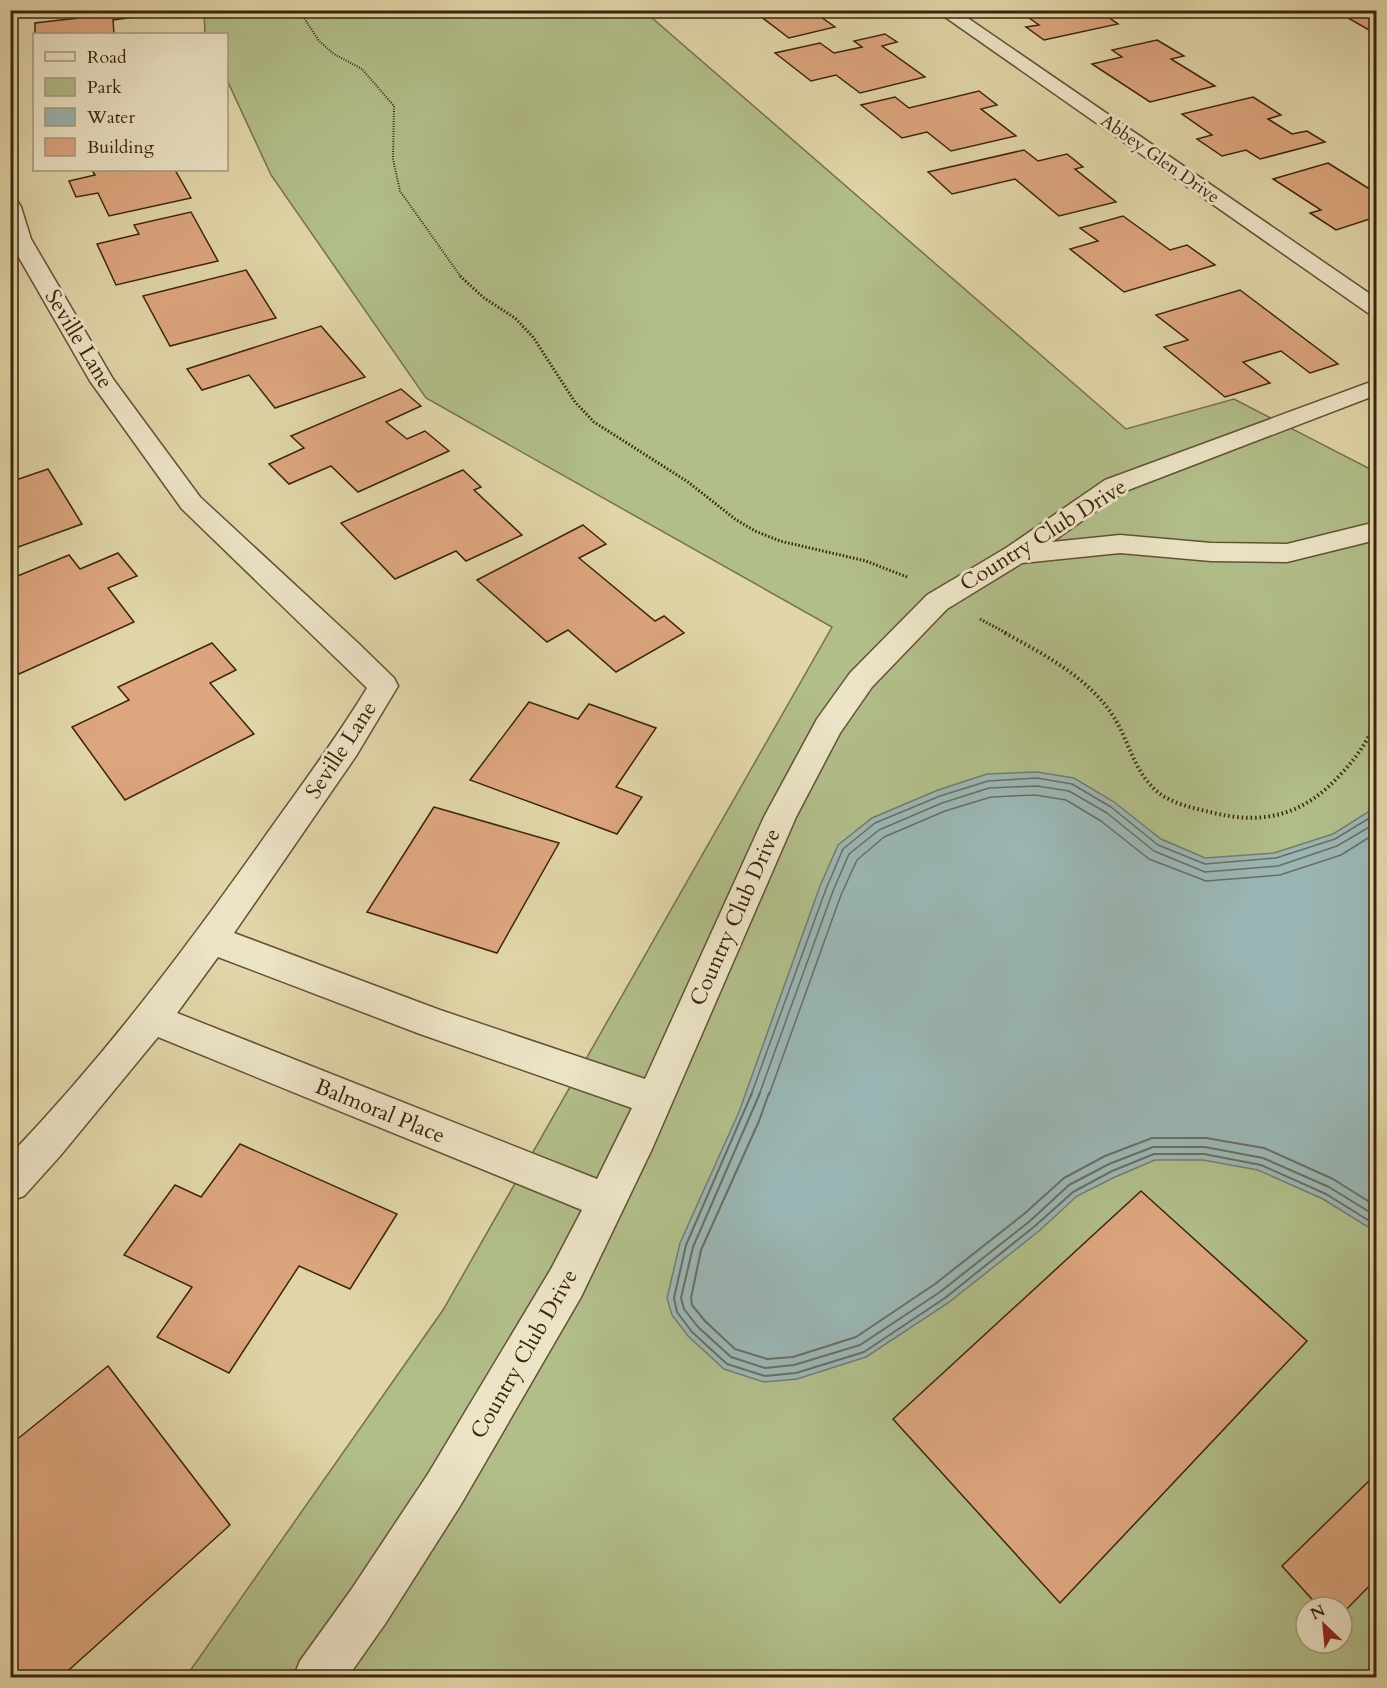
<svg xmlns="http://www.w3.org/2000/svg" width="1387" height="1688" viewBox="0 0 1387 1688" font-family="Cardo,serif">
	<style>
		.green { fill: #b1be8a; stroke: #76724a; stroke-width: 1.5; fill-rule: evenodd }
		.water { fill: #9ab6b4; stroke: #747c70; stroke-width: 1.5 }
		.lines { fill: none; stroke-linecap: round; stroke-linejoin: round }
		.shore-far1 { stroke: #6b6e5f; stroke-width: 1.5 }
		.shore { stroke: #6b6e5f; stroke-width: 2 }
		.building { fill: #dda67f; stroke: #3c250a; stroke-width: 1.5 }
		.minor-casing { stroke: #655132; stroke-width: 3 }
		.path-far2 { stroke: #3c250a; stroke-width: 2; stroke-dasharray: 1 1.5; stroke-linecap: butt }
		.path-far1 { stroke: #3c250a; stroke-width: 3; stroke-dasharray: 1.5 2; stroke-linecap: butt }
		.path { stroke: #3c250a; stroke-width: 4; stroke-dasharray: 1.5 3; stroke-linecap: butt }
		.minor { fill: #ece4c7; fill-rule: evenodd }
		.labels { text-anchor: middle; dominant-baseline: central; stroke-width: 6; stroke-linejoin: round; paint-order: stroke }
		.far-street-label { font-size: 18px; fill: #3c250a; stroke: #ece4c7 }
		.street-label { font-size: 22px; fill: #3c250a; stroke: #ece4c7 }
	</style>
	<rect width="100%" height="100%" fill="#e1d6a9"/>
	<filter id="stains"><feTurbulence type="fractalNoise" baseFrequency=".00333" numOctaves="4"/><feColorMatrix values="0 0 0 0 .2 0 0 0 0 .09 0 0 0 0 .02 0 0 0 .5 -.17"/></filter>
	<radialGradient id="worn" r=".72"><stop offset=".6" stop-color="#630" stop-opacity="0"/><stop offset="1" stop-color="#630" stop-opacity=".3"/></radialGradient>
	<!-- green -->
	<path class="green" d="M204,11H644L1126,429L1234,399L1376,472V1677L185,1678L443,1310L832,627L426,398L271,175L227,80L226,34H205ZM1306,1607H1342V1643H1306Z"/>
	<!-- water -->
	<path class="water" d="M1037,772L1074,778L1114,802L1161,839L1205,858L1274,853L1333,834L1376,807V1232L1323,1199L1258,1170L1203,1160H1155L1115,1177L1077,1196L1039,1231L948,1303L866,1357L797,1379L764,1382L724,1369L688,1336L672,1315L667,1298L680,1243L739,1112L820,886L838,845L872,818L938,790L987,774Z"/>
	<g class="lines">
		<!-- shore-far1 -->
		<g class="shore-far1">
			<path d="M751,1095L826,889L843,849L875,823L940,796L988,781L1037,778L1072,784L1111,807L1158,845L1205,864L1276,858L1335,839L1376,814"/>
			<path d="M759,1095L833,891L849,854L879,830L942,803L989,788L1037,786L1069,791L1107,813L1154,851L1205,872L1278,866L1337,846L1376,823"/>
			<path d="M769,1095L841,895L857,860L884,837L945,811L991,797L1035,795L1066,800L1101,821L1149,859L1206,881L1280,875L1341,855L1376,833"/>
		</g>
		<!-- shore -->
		<g class="shore">
			<path d="M752,1093L686,1245L674,1298L677,1312L692,1332L727,1364L765,1376L796,1373L864,1352L945,1298L1035,1226L1073,1192L1112,1171L1154,1154H1204L1261,1165L1326,1194L1376,1225"/>
			<path d="M760,1093L693,1247L681,1298L684,1309L698,1327L731,1357L765,1368L794,1365L860,1345L940,1292L1030,1221L1069,1185L1109,1164L1153,1147H1205L1263,1158L1329,1187L1376,1216"/>
			<path d="M769,1093L759,1121L701,1250L691,1298L692,1305L705,1321L735,1349L767,1359L793,1357L856,1337L935,1284L1024,1214L1064,1178L1105,1156L1152,1138H1206L1264,1148L1333,1179L1376,1206"/>
		</g>
	</g>
	<!-- building -->
	<g class="building">
		<path d="M99,10H134V17L113,20L114,34H35V23L78,18V13Z"/>
		<path d="M746,10H811L835,27L789,38L760,16L755,17Z"/>
		<path d="M1018,10H1098L1118,24L1044,40L1026,27L1039,25Z"/>
		<path d="M1334,10H1376V34Z"/>
		<path d="M885,34L897,42L882,46L925,77L860,93L836,75L811,81L775,53L820,43L834,53L862,47L854,41Z"/>
		<path d="M1157,40L1184,56L1171,59L1215,86L1150,102L1092,64L1122,57L1112,50Z"/>
		<path d="M979,91L997,105L981,109L1016,136L951,151L927,132L902,138L861,105L895,97L909,108Z"/>
		<path d="M1253,97L1281,115L1268,119L1292,134L1307,131L1325,142L1260,159L1246,150L1222,156L1197,139L1212,135L1182,114Z"/>
		<path d="M1024,150L1038,161L1067,154L1083,167L1075,169L1116,202L1059,216L1015,179L952,194L928,172Z"/>
		<path d="M1328,163L1376,193V217L1336,230L1310,213L1321,210L1273,179Z"/>
		<path d="M92,170H175L191,198L109,216L98,193L76,197L69,181L95,175Z"/>
		<path d="M191,212L218,261L116,285L97,244L139,234L134,225Z"/>
		<path d="M1123,216L1170,250L1187,245L1215,265L1124,292L1070,249L1098,241L1080,228Z"/>
		<path d="M246,270L276,318L170,346L143,296Z"/>
		<path d="M1240,290L1338,364L1310,373L1281,351L1243,362L1270,383L1225,397L1164,347L1188,340L1156,315Z"/>
		<path d="M321,326L365,377L275,408L249,375L202,390L187,369Z"/>
		<path d="M401,389L421,406L386,422L407,439L425,431L449,451L358,492L331,466L289,484L269,464L304,448L291,436Z"/>
		<path d="M48,469L82,524L10,550V482Z"/>
		<path d="M463,470L481,487L474,490L522,535L466,561L456,551L395,579L341,523Z"/>
		<path d="M583,525L606,544L579,558L655,621L664,616L684,633L616,672L568,630L547,642L477,580Z"/>
		<path d="M118,553L137,576L108,588L134,622L19,674L10,662V579L69,555L80,569Z"/>
		<path d="M212,643L236,670L210,683L254,734L125,800L72,727L129,700L118,687Z"/>
		<path d="M529,702L578,719L589,704L656,728L616,787L642,797L617,834L470,780Z"/>
		<path d="M434,807L559,843L497,953L367,912Z"/>
		<path d="M240,1144L397,1214L350,1289L299,1266L229,1373L157,1337L192,1287L124,1255L175,1185L201,1197Z"/>
		<path d="M1141,1191L1307,1341L1060,1603L893,1419Z"/>
		<path d="M108,1366L230,1525L60,1678H10V1445Z"/>
		<path d="M1376,1474V1579L1342,1614V1607H1319L1282,1566Z"/>
	</g>
	<g class="lines">
		<!-- minor casing -->
		<g class="minor-casing">
			<g id="minor">
				<path d="M935,10H956L1376,298V315L1368,313Z"/>
				<path d="M10,201L18,202L21,207L31,239L113,379L200,497L358,643L394,678L398,686L356,756L234,933L440,1010L645,1079L764,817L817,719L850,673L927,595L1006,548L1105,480L1376,380V395L1123,492L1052,542L1120,535L1211,543L1287,544L1376,522V540L1287,562L1211,561L1120,553L1022,563L947,609L872,687L840,733L796,817L652,1149L581,1297L460,1506L385,1624L347,1678H293L300,1661L351,1590L428,1474L551,1269L582,1210L158,1037L60,1156L24,1196L10,1201V1155C103,1058 184,951 261,842C297,791 335,741 367,688L182,509L90,381L10,242ZM218,957L420,1034L632,1108L597,1179L177,1013Z"/>
			</g>
		</g>
		<!-- path-far2 -->
		<path class="path-far2" d="M299,10L319,41L334,54L362,69L394,106L393,159L400,191L461,277"/>
		<!-- path-far1 -->
		<g class="path-far1">
			<path d="M460,276L484,298L515,318L533,337L575,402L594,422L688,482L735,519L755,531L780,541L866,561L907,577"/>
			<path d="M980,619L1008,634"/>
		</g>
		<!-- path -->
		<path class="path" d="M1005,633C1045,655 1091,679 1115,719C1130,744 1135,774 1159,793C1173,804 1193,808 1210,812C1264,826 1304,815 1341,774C1356,758 1368,741 1376,721"/>
		<!-- minor -->
		<use href="#minor" class="minor"/>
	</g>
	<g class="labels">
		<!-- far-street labels -->
		<g class="far-street-label">
			<text transform="translate(1160 159) rotate(35)">Abbey Glen Drive</text>
		</g>
		<!-- street labels -->
		<g class="street-label">
			<text transform="translate(79 339) rotate(59)">Seville Lane</text>
			<text transform="translate(1043 535) rotate(-32)">Country Club Drive</text>
			<text transform="translate(341 750) rotate(-57)">Seville Lane</text>
			<text transform="translate(735 917) rotate(-66)">Country Club Drive</text>
			<text transform="translate(380 1111) rotate(22)">Balmoral Place</text>
			<text transform="translate(524 1354) rotate(-60)">Country Club Drive</text>
		</g>
	</g>
	<!-- margin -->
	<rect width="1387" height="1688" fill="none" stroke="#e1d6a9" stroke-width="36"/>
	<rect x="12" y="12" width="1363" height="1664" fill="none" stroke="#3c250a" stroke-width="3"/>
	<rect x="18" y="18" width="1351" height="1652" fill="none" stroke="#3c250a" stroke-width="1.5"/>
	<!-- legend -->
	<rect x="33" y="33" width="195" height="138" fill="#ece4c7" stroke="#a6987b" stroke-width="1.5"/>
	<rect x="45" y="52" width="30" height="9" fill="#ece4c7" stroke="#a6987b" stroke-width="1.5"/>
	<text x="87" y="63" font-size="18" fill="#3c250a">Road</text>
	<rect x="45" y="78" width="30" height="18" fill="#b1be8a" stroke="#a6987b" stroke-width="1.5"/>
	<text x="87" y="93" font-size="18" fill="#3c250a">Park</text>
	<rect x="45" y="108" width="30" height="18" fill="#9ab6b4" stroke="#a6987b" stroke-width="1.5"/>
	<text x="87" y="123" font-size="18" fill="#3c250a">Water</text>
	<rect x="45" y="138" width="30" height="18" fill="#dda67f" stroke="#a6987b" stroke-width="1.5"/>
	<text x="87" y="153" font-size="18" fill="#3c250a">Building</text>
	<!-- north arrow -->
	<g transform="translate(1324 1625) rotate(334)"><circle r="28" fill="#ece4c7" stroke="#a6987b" stroke-width="1.5"/>
	<path d="M0-4.5L10 22L0 15L-10 22Z" fill="#8f2418"/>
	<text y="-9" font-size="16" font-weight="bold" text-anchor="middle" fill="#3c250a">N</text>
	</g>
	<rect width="100%" height="100%" filter="url(#stains)"/>
	<rect width="100%" height="100%" fill="url(#worn)"/>
</svg>
